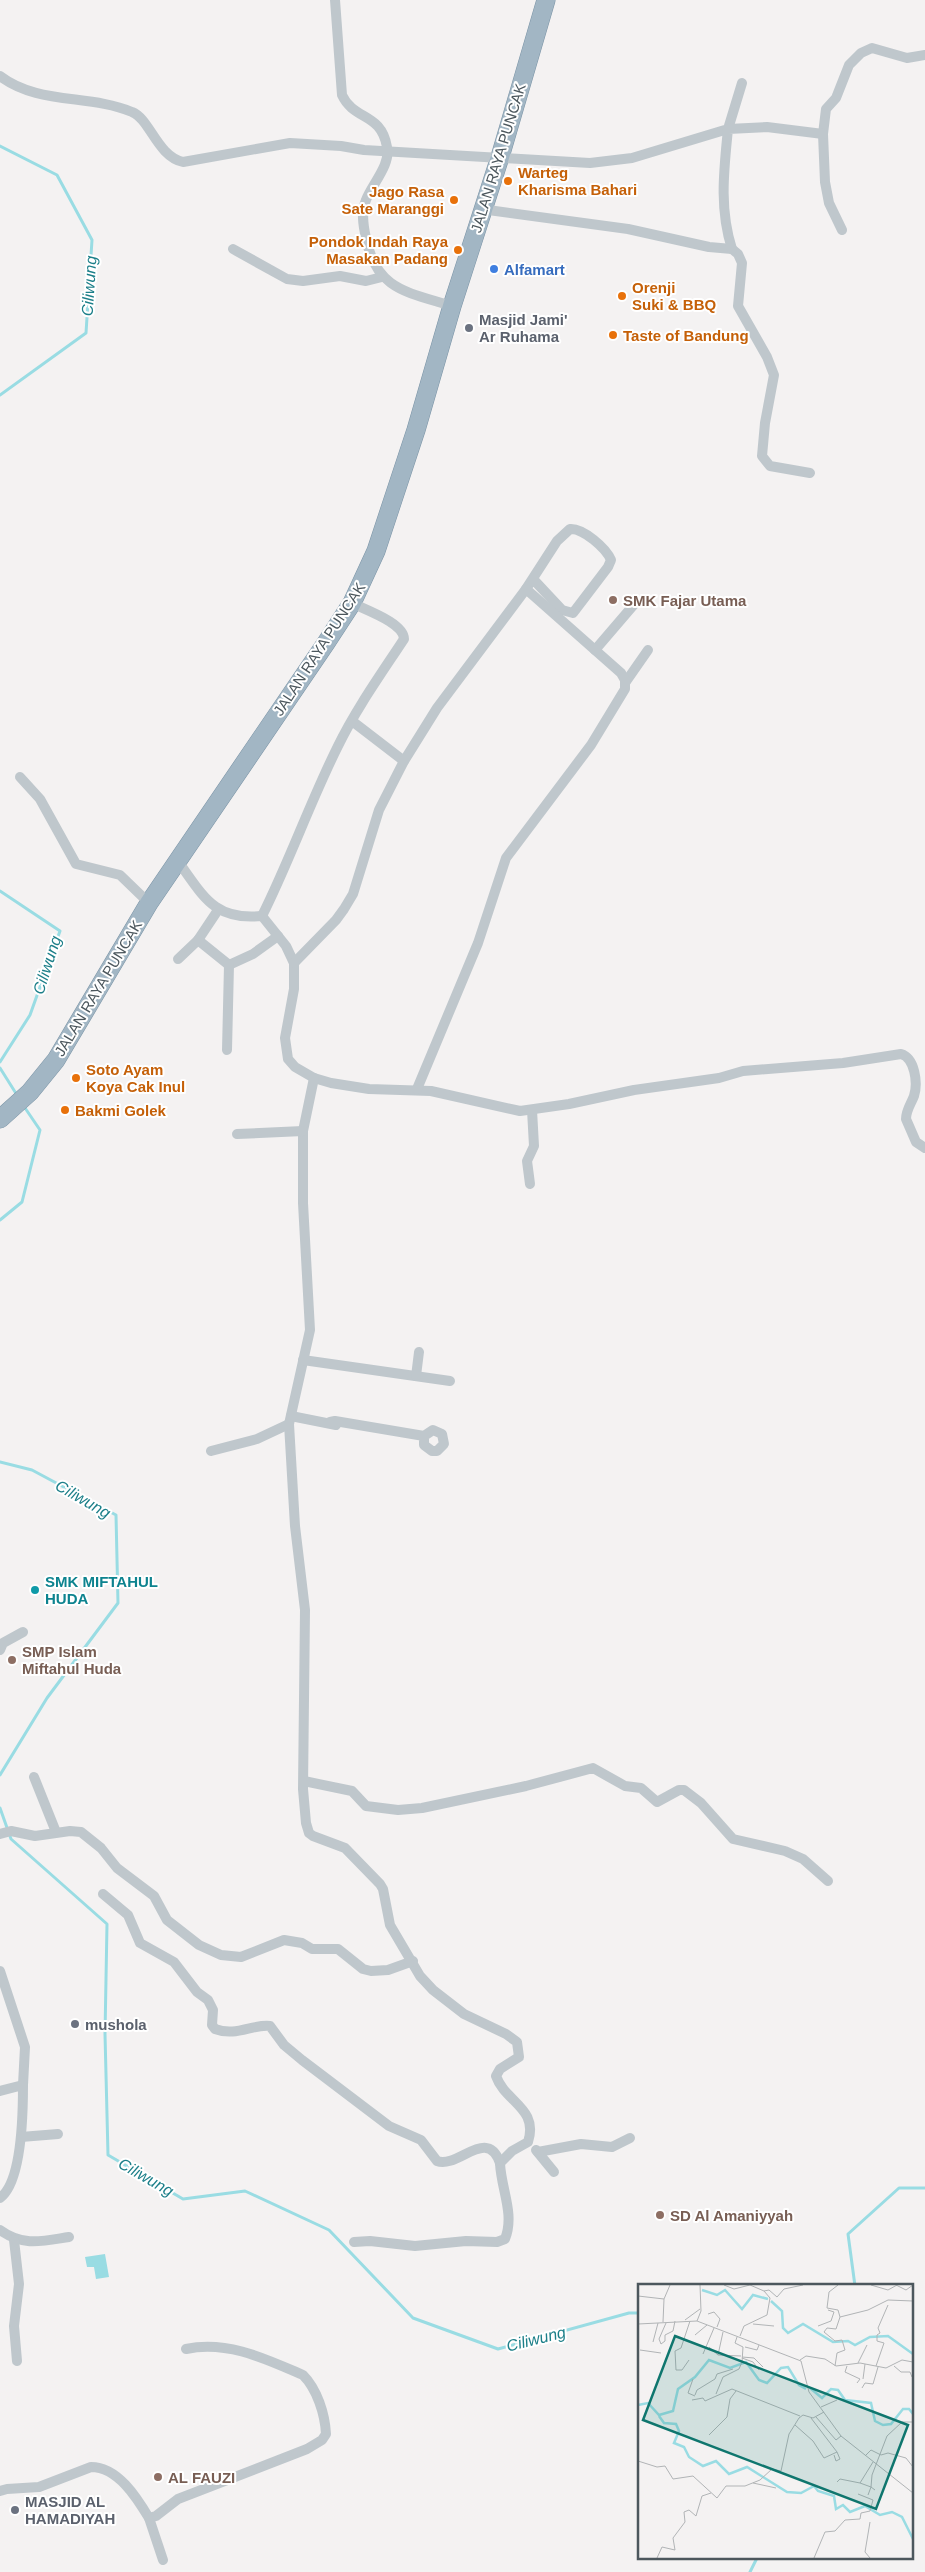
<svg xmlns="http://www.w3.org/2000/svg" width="925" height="2572" viewBox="0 0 925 2572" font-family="Arial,sans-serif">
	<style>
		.water { fill: #99dce3 }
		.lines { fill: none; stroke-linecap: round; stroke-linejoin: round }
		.stream { stroke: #99dce3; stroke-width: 3 }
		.trunk-casing { stroke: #7b94a6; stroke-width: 19 }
		.minor { stroke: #bfc7cc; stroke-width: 10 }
		.trunk { stroke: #a2b6c4; stroke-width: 18 }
		.food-dot { fill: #e8710a; stroke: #fff; stroke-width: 2 }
		.shop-dot { fill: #3f7fe0; stroke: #fff; stroke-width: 2 }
		.worship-dot { fill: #6b7280; stroke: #fff; stroke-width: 2 }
		.education-dot { fill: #8d6e63; stroke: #fff; stroke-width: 2 }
		.culture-dot { fill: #0f9aa8; stroke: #fff; stroke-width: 2 }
		.labels { text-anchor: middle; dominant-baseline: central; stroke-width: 4; stroke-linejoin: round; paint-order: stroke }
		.street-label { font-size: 15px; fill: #4c575d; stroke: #fff }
		.food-label { font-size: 15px; font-weight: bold; fill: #c56008; stroke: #fff; text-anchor: start }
		.shop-label { font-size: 15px; font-weight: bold; fill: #366cbe; stroke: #fff; text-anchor: start }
		.worship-label { font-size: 15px; font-weight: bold; fill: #5b616d; stroke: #fff; text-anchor: start }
		.education-label { font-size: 15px; font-weight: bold; fill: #785e54; stroke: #fff; text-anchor: start }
		.culture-label { font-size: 15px; font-weight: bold; fill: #0d838f; stroke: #fff; text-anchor: start }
		.water-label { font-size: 16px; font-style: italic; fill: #1c7f89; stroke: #fff }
		.inset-river { fill: none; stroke: #99dce3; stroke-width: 2.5 }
		.inset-road { fill: none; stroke: #b1b4b6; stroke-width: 1 }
		.view { fill: #0f766e; fill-opacity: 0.15; stroke: #0f766e; stroke-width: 2.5 }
		.inset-edge { fill: none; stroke: #4c575d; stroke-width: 2.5 }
	</style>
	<rect width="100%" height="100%" fill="#f4f2f2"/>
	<!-- water -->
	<path class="water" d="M105,2254L109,2277L96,2279L94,2267H87L85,2257Z"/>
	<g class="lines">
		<!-- stream -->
		<g class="stream">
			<path d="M0,146L57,175L92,240L86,333L0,395"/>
			<path d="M0,891L60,931L30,1015L0,1062"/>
			<path d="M0,1068L17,1095"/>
			<path d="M0,1220L22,1202L40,1130L23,1105"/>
			<path d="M0,1462L32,1470L116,1515L118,1603L47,1698L0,1775"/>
			<path d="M0,1808L11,1839L107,1924L105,2034L108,2155L183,2199L245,2191L329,2230L413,2318L498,2349L629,2313H639"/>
			<path d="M855,2286L848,2234L899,2188H925"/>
			<path d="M750,2572L757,2558"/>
		</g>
		<!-- trunk casing -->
		<g class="trunk-casing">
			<path id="trunk" d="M0,1119L30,1092L56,1060L149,903L326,643L352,603L376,551L416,430L452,306L500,157L546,0"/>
		</g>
		<!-- minor -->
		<g class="minor">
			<path d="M335,0L342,95C354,121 381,112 387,147C391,165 372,184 366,200C361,212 363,225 366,238C376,290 407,292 452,306"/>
			<path d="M0,76C38,105 89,94 132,112C150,119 157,156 183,162L290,143L341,146L364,150L590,163L632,158L728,129L742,83"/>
			<path d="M481,209L628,229L709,247L732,249L738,254L742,263L738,306L767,357L774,375L765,423L762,456L770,466L810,473"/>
			<path d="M842,230L829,203L825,182L823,134L826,109L836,98L849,65L861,53L872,48L907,58L925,55"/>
			<path d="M233,249L287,279L303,281L340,276L366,281L382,277"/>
			<path d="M732,249C719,208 724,170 728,129L767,127L823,134"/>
			<path d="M526,589L557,541L570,529C583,528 606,548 611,560L608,567L573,613L562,610L533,579"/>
			<path d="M595,650L637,601"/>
			<path d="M625,683L648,650"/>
			<path d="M352,721L404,761"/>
			<path d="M20,777L40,799L76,864L120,875L149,903"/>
			<path d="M177,860C203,895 213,921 262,916L286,946L294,963V989L285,1038L288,1059L295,1067L314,1078L331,1083L369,1089L431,1091L520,1111L569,1104L634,1090L719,1078L743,1071L843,1063L901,1054C915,1058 918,1083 914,1096C911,1104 906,1110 906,1119L916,1142L925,1148"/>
			<path d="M262,916C290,860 310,802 338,746C356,709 381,674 404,639C404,623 366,610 352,603"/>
			<path d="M198,940L229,965L253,954L278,936"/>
			<path d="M178,959L198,940L218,910"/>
			<path d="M294,963L336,920L344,909L353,894L379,810L404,761L437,708L526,589L621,673L625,680V689L591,745L506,858L478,943L417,1089"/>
			<path d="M227,1050L229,965"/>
			<path d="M314,1078L303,1131V1203L310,1330L289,1424L295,1526L305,1610L303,1789L306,1823L309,1833L313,1836L345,1848L380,1884L383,1889L390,1925L420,1976L433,1990L464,2014L506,2034L517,2042L519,2057L500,2069L496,2076C505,2102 539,2108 528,2142L512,2151L500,2163C501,2189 515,2214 505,2239L497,2242L466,2241L415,2246L370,2241L354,2242"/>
			<path d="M237,1134L303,1131"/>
			<path d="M530,1184L527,1161L534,1146L532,1110"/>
			<path d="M303,1360L450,1381"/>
			<path d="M416,1376L419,1352"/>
			<path d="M291,1416L336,1425"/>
			<path d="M330,1422L335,1421L424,1436L433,1430L442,1434L444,1444L437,1451H432L424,1445V1436"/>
			<path d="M211,1451L257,1439L289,1424"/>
			<path d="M0,1650L3,1643L23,1632"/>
			<path d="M34,1777L56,1832"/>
			<path d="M304,1781L352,1791L366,1806L398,1810L422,1808L526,1786L593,1768L625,1786L641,1788L657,1802L679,1790H684L701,1803L733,1839L785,1851L803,1859L828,1881"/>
			<path d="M0,1834L11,1831L35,1836L70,1831L81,1832L101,1848L117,1868L154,1896L167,1920L199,1945L221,1955L241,1957L284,1940L302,1943L312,1949H338L363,1969L371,1971L388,1970L413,1961"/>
			<path d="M103,1894L128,1915L140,1943L174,1962L197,1992L208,2000L213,2010L212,2025L215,2029C236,2037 252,2024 270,2026L284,2045L302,2060L389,2126L421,2140L437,2161C458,2169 487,2126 500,2163"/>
			<path d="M0,1971L25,2047L23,2085"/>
			<path d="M0,2091L23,2085C23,2112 22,2182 0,2198"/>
			<path d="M21,2137L58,2134"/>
			<path d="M536,2150L554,2172"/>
			<path d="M538,2152L581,2144L612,2147L630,2138"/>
			<path d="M0,2230C23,2247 43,2241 69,2237"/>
			<path d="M14,2240L19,2284L14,2326L17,2361"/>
			<path d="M0,2491L7,2489L39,2487L91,2467C118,2467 137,2498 149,2518L156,2516L178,2499L307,2449L322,2440L326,2434C325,2414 317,2389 303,2375C266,2359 227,2340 186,2349"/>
			<path d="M149,2518L163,2560"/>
		</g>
		<!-- trunk -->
		<use href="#trunk" class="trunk"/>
	</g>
	<!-- markers -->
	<g class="food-dot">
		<circle cx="508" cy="181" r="5"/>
		<circle cx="454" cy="200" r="5"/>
		<circle cx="458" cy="250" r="5"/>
		<circle cx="622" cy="296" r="5"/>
		<circle cx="613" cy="335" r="5"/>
		<circle cx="76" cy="1078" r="5"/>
		<circle cx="65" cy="1110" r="5"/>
	</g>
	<circle class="shop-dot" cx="494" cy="269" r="5"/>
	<g class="worship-dot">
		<circle cx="469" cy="328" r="5"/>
		<circle cx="75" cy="2024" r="5"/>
		<circle cx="15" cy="2510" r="5"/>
	</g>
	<g class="education-dot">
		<circle cx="613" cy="600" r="5"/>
		<circle cx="12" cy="1660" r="5"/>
		<circle cx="660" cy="2215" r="5"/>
		<circle cx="158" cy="2477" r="5"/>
	</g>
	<circle class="culture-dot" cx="35" cy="1590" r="5"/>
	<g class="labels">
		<!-- street labels -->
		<g class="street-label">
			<text transform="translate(498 158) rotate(-73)">JALAN RAYA PUNCAK</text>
			<text transform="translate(319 649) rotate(-57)">JALAN RAYA PUNCAK</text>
			<text transform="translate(98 988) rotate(-59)">JALAN RAYA PUNCAK</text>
		</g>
		<!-- food labels -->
		<g class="food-label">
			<text x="518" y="172">Warteg<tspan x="518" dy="17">Kharisma Bahari</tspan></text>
			<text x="444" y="191" text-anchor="end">Jago Rasa<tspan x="444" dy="17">Sate Maranggi</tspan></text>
			<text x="448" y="241" text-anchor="end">Pondok Indah Raya<tspan x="448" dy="17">Masakan Padang</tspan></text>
			<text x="632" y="287">Orenji<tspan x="632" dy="17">Suki &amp; BBQ</tspan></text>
			<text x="623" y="335">Taste of Bandung</text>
			<text x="86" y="1069">Soto Ayam<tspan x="86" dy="17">Koya Cak Inul</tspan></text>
			<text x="75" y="1110">Bakmi Golek</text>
		</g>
		<!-- shop labels -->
		<g class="shop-label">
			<text x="504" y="269">Alfamart</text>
		</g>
		<!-- worship labels -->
		<g class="worship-label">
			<text x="479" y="319">Masjid Jami'<tspan x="479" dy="17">Ar Ruhama</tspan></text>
			<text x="85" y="2024">mushola</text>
			<text x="25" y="2501">MASJID AL<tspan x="25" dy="17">HAMADIYAH</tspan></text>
		</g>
		<!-- education labels -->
		<g class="education-label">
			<text x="623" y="600">SMK Fajar Utama</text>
			<text x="22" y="1651">SMP Islam<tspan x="22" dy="17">Miftahul Huda</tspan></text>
			<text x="670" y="2215">SD Al Amaniyyah</text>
			<text x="168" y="2477">AL FAUZI</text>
		</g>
		<!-- culture labels -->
		<g class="culture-label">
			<text x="45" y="1581">SMK MIFTAHUL<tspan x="45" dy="17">HUDA</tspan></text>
		</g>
		<!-- water labels -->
		<g class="water-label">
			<text transform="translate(89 286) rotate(-86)">Ciliwung</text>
			<text transform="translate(47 965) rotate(-72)">Ciliwung</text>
			<text transform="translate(83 1499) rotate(30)">Ciliwung</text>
			<text transform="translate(146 2177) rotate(30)">Ciliwung</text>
			<text transform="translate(536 2339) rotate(-14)">Ciliwung</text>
		</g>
	</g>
	<!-- overview -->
	<g transform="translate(638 2284)">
		<rect width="275" height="275" fill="#f4f2f2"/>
		<path class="inset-river" d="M64,6L79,11L87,6L104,25L115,11L130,15M133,17L144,27L145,44L150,49L165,40L195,58L210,57L217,61L232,53L250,52L275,70M172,104L184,114L193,105L200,106L207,116L233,119L237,137L245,141L253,140L265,125H271L275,130M0,121L10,119L21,131L35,127L40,105L57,93L71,76L92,84L108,78L121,96L129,99L143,84L150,83L161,101L168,105M21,132L26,139L38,140L41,147L36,159L46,163L51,173L65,182L78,177L91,190L109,183L149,208L163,209L176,202L180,207L196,212L198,225L205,221L212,228L227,222L242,231L254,228L264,233L275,255"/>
		<path class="inset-road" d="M86,1L96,5L112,1L126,7L132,14L129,31L106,42L102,52M200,1L191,8L189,24L200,26L202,33M233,1L250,6L259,1M258,1L268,6L275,1M126,7L131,6L139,13L146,5L165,1M0,12L26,15M70,30L76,28L82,35L79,43M47,36L62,25M59,37L63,27L62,1M25,38L26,15L32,1M28,39L21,55L23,60L27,57V51L35,47L37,37M0,40L59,37L163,77L171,108L203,152L275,209M115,40L136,42M180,42L193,37L196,28L190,26M57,51L69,41M15,58L20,39M71,63L80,71L85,48M107,63L119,66L121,61M2,66L23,69M65,70L76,44M80,71L103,72M104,73L116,74L125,83M104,74L115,78L121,86M51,76L44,86H38L37,67L43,64L52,37M162,76L168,72L187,75L198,82L222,79L248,84L264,76L275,78M220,79L229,61M197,82L199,69L207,66L204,56L197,57L186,48L189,44L198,45L202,33L230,26L250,16L275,17M209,82L207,88L222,95L219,99M238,82L246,59L239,57V51L242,49L240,44L250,21M256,82L263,88H272L274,93M55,95L50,109L57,112M225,95L227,80M224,104L227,99L235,100L240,83M78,110L85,93L101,85L104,78L105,63L97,59L99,53M57,111L59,106L77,95L79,90L95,85M54,116L65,114L67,117L94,105L162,132M183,123L199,116M178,133L198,156L203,152M157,141L175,157L186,174L199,168L173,134M71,151L89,133L92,115L98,107M196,171L198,177L202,175L199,168M227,172L233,166L243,171L250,169L268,174L275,183M0,177L19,183L27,182L35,195L55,192L79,214L88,202H107L122,196L134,185L143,187L151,150L161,134L165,131L175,134L186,128M199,198L202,195L222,199L235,178M115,199L138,204M222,199L233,203L230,211M237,206L233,203L234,191L249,152L264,138H275M232,238L227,268L232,274M19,274L24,263L37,266L35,254L47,238L46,228L51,226L58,232L64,212L73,209M176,274L187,248L197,247L207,236L222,235L223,229L232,227L235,216L220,210"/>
		<path class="view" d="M37,52L270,141L238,225L5,136Z"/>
		<rect width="275" height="275" class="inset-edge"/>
	</g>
</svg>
